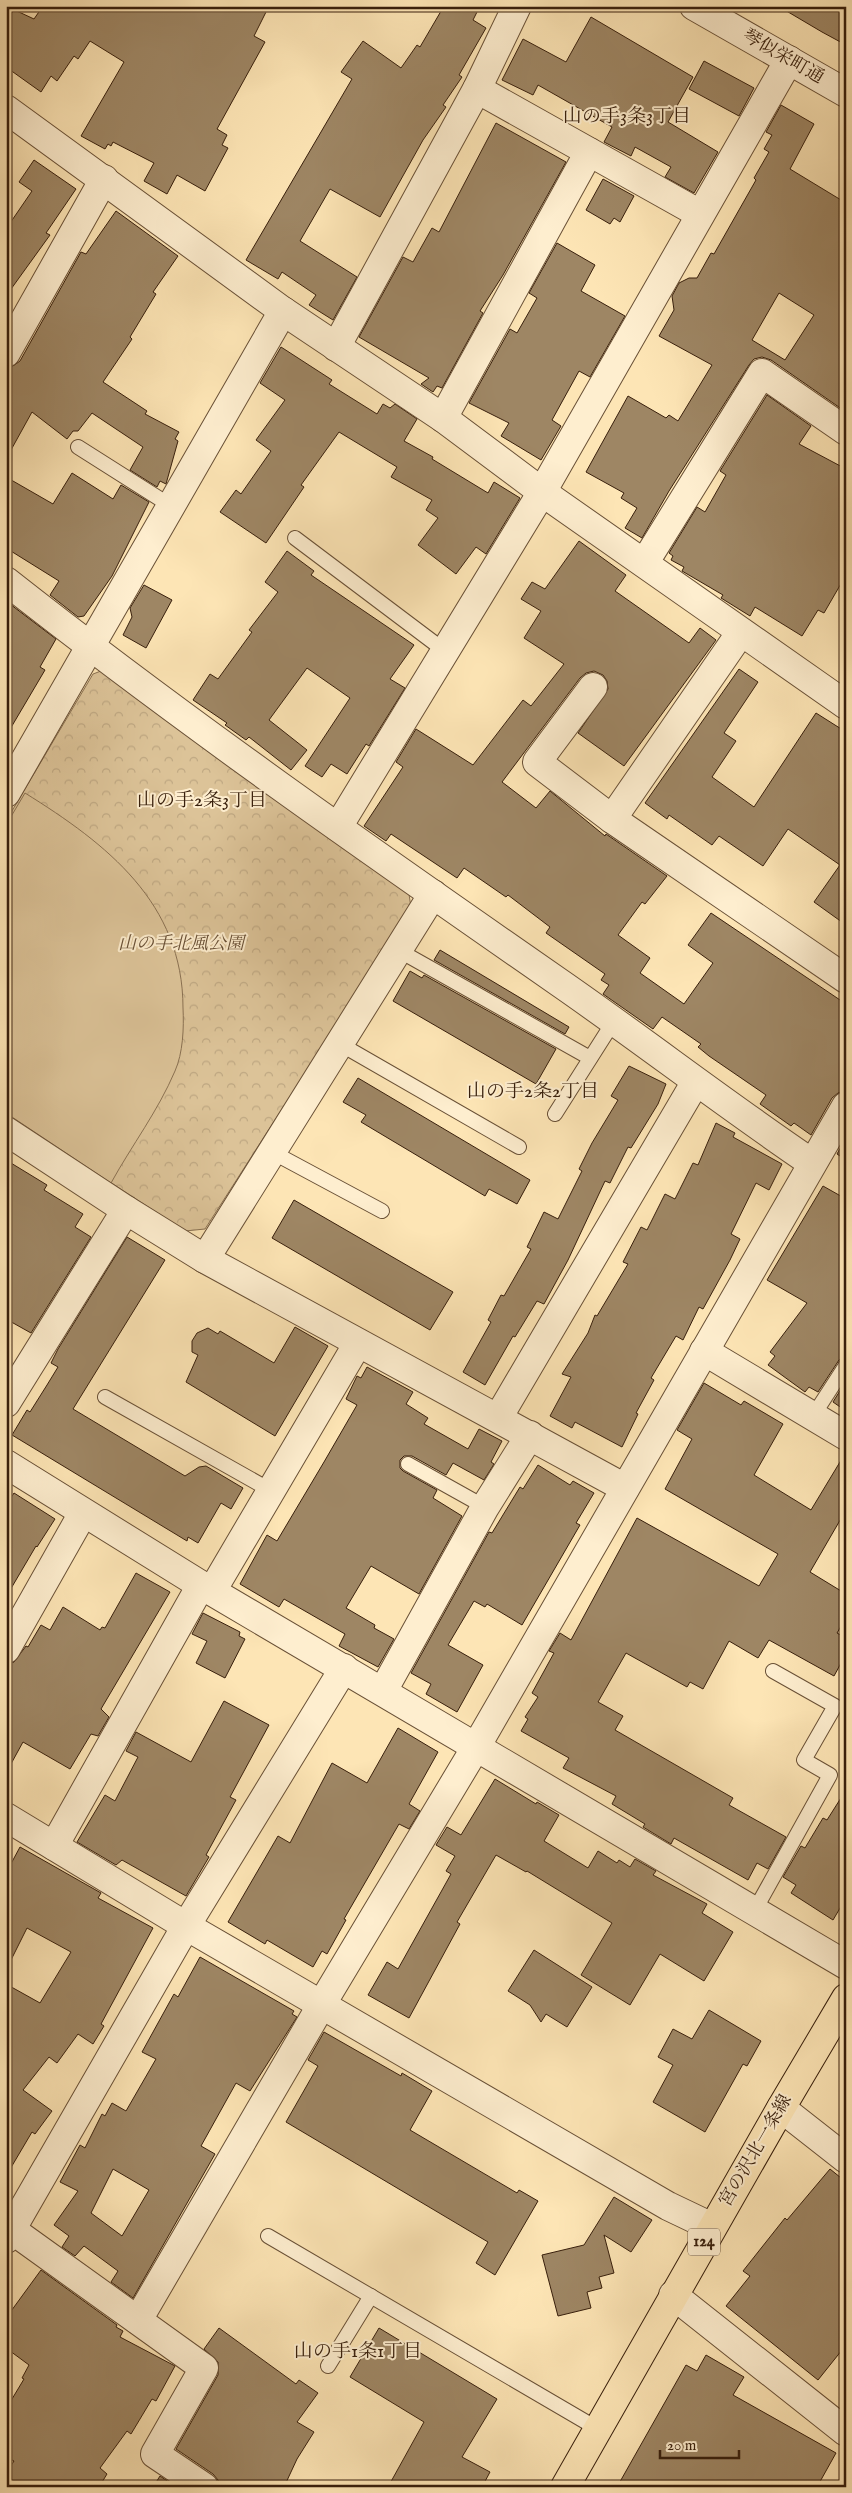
<svg xmlns="http://www.w3.org/2000/svg" width="852" height="2493" viewBox="0 0 852 2493" font-family="'IM FELL English','Noto Serif JP',serif">
	<style>
		.park { fill: url(#park-crowns); stroke: #8a7152 }
		.pitch { fill: #dcc398; stroke: #8a7152 }
		.building { fill: #9e8664; stroke: #381f0c; fill-rule: evenodd }
		.lines { fill: none; stroke-linecap: round; stroke-linejoin: round }
		.service-casing { stroke: #695036; stroke-width: 16 }
		.minor-casing { stroke: #695036; stroke-width: 30 }
		.tertiary-casing { stroke: #695036; stroke-width: 30 }
		.primary-casing { stroke: #381f0c; stroke-width: 30 }
		.service { stroke: #feeecf; stroke-width: 14 }
		.minor { stroke: #feeecf; stroke-width: 28 }
		.tertiary { stroke: #feeecf; stroke-width: 28 }
		.primary { stroke: #fde5b5; stroke-width: 28 }
		.labels { text-anchor: middle; dominant-baseline: central; stroke-width: 4; stroke-linejoin: round; paint-order: stroke }
		.shield { fill: #feeecf; stroke: #735d46; stroke-width: 1 }
		.shield-label { font-size: 16px; font-weight: bold; fill: #381f0c }
		.street-label { font-size: 18px; fill: #381f0c; stroke: #feeecf }
		.park-label { font-size: 18px; font-style: italic; fill: #695036; stroke: #feeecf }
		.neighbourhood-label { font-size: 19px; fill: #381f0c; stroke: #feeecf }
	</style>
	<defs>
		<pattern id="park-crowns" width="20" height="18" patternUnits="userSpaceOnUse" patternTransform="scale(1.25)"><rect width="20" height="18" fill="#dcc398"/><path d="M2 6a3 3 0 1 1 6 0M12 15a3 3 0 1 1 6 0" fill="none" stroke="#bea782"/></pattern>
	</defs>
	<rect width="100%" height="100%" fill="#fde5b5"/>
	<filter id="stains"><feTurbulence type="fractalNoise" baseFrequency=".004" numOctaves="4"/><feColorMatrix values="0 0 0 0 .2 0 0 0 0 .09 0 0 0 0 .02 0 0 0 .5 -.17"/></filter>
	<radialGradient id="worn" r=".72"><stop offset=".6" stop-color="#630" stop-opacity="0"/><stop offset="1" stop-color="#630" stop-opacity=".3"/></radialGradient>
	<!-- park -->
	<path class="park" d="M101,671L409,894L411,908L205,1229L185,1231L6,1114V821L93,674Z"/>
	<!-- pitch -->
	<path class="pitch" d="M25,793C107,844 183,903 183,1008C184,1028 183,1053 175,1071C158,1111 132,1145 111,1183L6,1113V825Z"/>
	<!-- building -->
	<g class="building">
		<path d="M6,6L34,19L43,6H269L254,36L265,42L217,129L227,135L222,145L228,148L205,191L177,175L167,194L144,181L154,163L113,142L111,146L108,144L105,149L81,136L124,62L90,41L78,59L74,56L57,81L51,76L41,92L6,67Z"/>
		<path d="M444,6H480L473,20L486,28L459,75L462,77L443,105L446,107L423,140L380,217L330,189L300,241L357,277L333,320L309,305L316,295L282,272L278,279L246,260L352,79L341,72L363,41L401,68L417,45L420,47Z"/>
		<path d="M778,6H846V45L822,32Z"/>
		<path d="M591,17L693,77L668,122L718,152L694,193L665,177L671,167L635,147L631,156L604,142L612,127L538,85L533,95L502,80L523,39L566,62Z"/>
		<path d="M704,61L754,88L739,116L689,89Z"/>
		<path d="M781,105L814,124L790,169L846,203V412L771,360L762,357L754,359L749,365L669,491L642,538L625,528L637,508L621,498L624,493L586,472L628,396L666,418L669,415L678,421L712,365L659,336L674,310L672,296L679,283L689,278H697L711,253L714,254L756,180L754,178L769,152L764,149L772,135L766,132ZM779,293L814,315L785,360L752,340Z"/>
		<path d="M496,123L566,162L503,275L480,311L483,313L442,388L437,386L433,392L421,384L429,378L359,337L403,257L413,262L432,228L439,232Z"/>
		<path d="M34,160L76,189L46,233L50,235L6,296V229L32,191L19,182Z"/>
		<path d="M603,179L634,196L620,222L614,218L610,224L586,210Z"/>
		<path d="M116,211L178,256L153,292L156,294L130,337L132,339L103,382L147,411L145,414L179,432L175,439L178,441L166,484L160,481L157,487L130,470L143,447L92,413L78,431H73L67,439L32,412L6,459V374L10,368L20,361L81,252L86,254Z"/>
		<path d="M557,243L595,265L581,291L625,316L590,377L579,371L552,420L561,426L541,460L501,436L509,423L469,403L510,329L517,333L537,298L529,293Z"/>
		<path d="M281,347L332,380L329,384L377,414L383,404L390,408L395,404L417,419L404,441L433,457L432,459L488,493L494,482L520,498L486,554L476,547L456,574L418,545L438,518L426,510L432,500L391,477L397,467L339,432L301,485L304,487L266,543L220,512L236,490L241,494L271,451L256,440L285,400L260,383Z"/>
		<path d="M767,395L811,426L799,444L846,469V575L824,613L818,610L802,636L755,607L750,616L721,598L723,595L682,571L684,567L671,560L673,556L669,553L697,507L705,512L726,475L720,471Z"/>
		<path d="M72,473L113,499L121,485L149,502L112,576L84,616L78,617L50,595L59,581L6,548V477L53,504Z"/>
		<path d="M579,541L626,575L615,591L689,643L700,628L716,640L624,766L578,733L608,689L607,681L603,675L594,671L586,673L580,678L502,782L536,808L550,791L605,836L606,834L667,876L645,904L642,902L618,935L650,958L640,973L684,1004L713,963L688,945L711,913L846,1004V1090L838,1093L832,1098L811,1135L794,1123L791,1126L760,1104L766,1095L709,1056L698,1047L701,1044L662,1017L653,1029L603,994L609,985L601,980L605,974L546,933L550,927L508,895L506,897L464,868L457,878L391,834L386,841L364,826L403,767L396,762L416,729L473,765L523,700L531,706L564,664L524,638L541,611L521,599L532,582L545,589Z"/>
		<path d="M287,551L314,571L311,575L414,645L390,679L405,688L369,746L366,744L347,774L331,764L322,777L305,766L350,698L307,668L269,720L307,750L291,770L249,737L246,740L225,725L227,723L193,700L210,674L218,679L252,632L249,630L278,592L265,582Z"/>
		<path d="M144,585L172,600L146,648L123,635L132,617L130,608Z"/>
		<path d="M6,601L56,639L40,667L45,670L6,736Z"/>
		<path d="M739,669L758,682L724,733L736,741L712,777L754,807L816,713L846,732V925L814,902L840,865L788,829L763,866L719,836L712,845L669,815L667,819L645,803Z"/>
		<path d="M440,950L569,1027L565,1034L434,960Z"/>
		<path d="M410,971L422,978L424,975L556,1049L536,1084L393,1001Z"/>
		<path d="M629,1066L666,1084L658,1104L631,1148L628,1147L610,1183L605,1181L568,1260L544,1304L537,1301L515,1337L513,1336L485,1385L463,1372L491,1322L488,1320L501,1295L504,1296L531,1249L527,1247L544,1212L558,1219L582,1171L579,1169L592,1143L618,1100L611,1096Z"/>
		<path d="M358,1078L530,1180L517,1204L489,1189L485,1196L361,1122L366,1115L343,1102Z"/>
		<path d="M716,1123L735,1133L733,1137L782,1164L769,1190L756,1183L731,1234L740,1239L730,1260L703,1309L699,1307L683,1340L676,1336L651,1378L654,1380L636,1413L638,1414L622,1447L575,1422L572,1428L550,1416L571,1377L562,1374L588,1333L595,1315L597,1316L628,1264L623,1262L641,1227L647,1230L665,1194L675,1199L693,1163L698,1165Z"/>
		<path d="M846,1138V1160L837,1154Z"/>
		<path d="M6,1160L47,1185L44,1190L83,1214L75,1227L91,1237L31,1333L6,1319Z"/>
		<path d="M823,1186L846,1199V1356L839,1360L818,1392L809,1387L805,1392L768,1365L775,1356L770,1352L807,1303L767,1280Z"/>
		<path d="M294,1200L453,1292L430,1330L272,1238Z"/>
		<path d="M127,1237L165,1260L73,1409L185,1476L199,1467L206,1466L243,1488L231,1509L221,1503L198,1543L188,1537L187,1541L12,1435L27,1410L30,1412L47,1385L58,1367L51,1363L58,1349Z"/>
		<path d="M295,1327L328,1346L275,1436L186,1382L198,1355L192,1352V1341L197,1333L208,1328L218,1334L220,1331L274,1363Z"/>
		<path d="M367,1367L413,1392L406,1404L428,1418L424,1424L468,1449L479,1429L502,1441L491,1462L494,1464L484,1480L453,1463L446,1475L412,1456H404L400,1460V1468L403,1471L437,1490L433,1498L462,1516L419,1594L371,1566L346,1608L375,1625L374,1628L394,1639L378,1667L339,1646L345,1634L284,1599L279,1607L240,1584L267,1535L277,1541L324,1462L357,1405L346,1399L357,1376L361,1378Z"/>
		<path d="M846,1381V1411L833,1402Z"/>
		<path d="M704,1383L741,1405L744,1401L783,1424L754,1475L811,1510L846,1452V1510L810,1572L846,1594V1618L837,1633L846,1638V1654L834,1676L769,1640L758,1658L729,1641L703,1689L690,1682L687,1687L626,1653L598,1702L623,1716L615,1730L733,1798L729,1805L786,1837L768,1869L757,1863L748,1880L674,1838L671,1844L643,1827L645,1824L612,1804L616,1796L563,1768L569,1758L521,1731L528,1719L525,1717L538,1697L532,1693L554,1653L549,1651L560,1633L571,1640L637,1518L759,1586L778,1554L665,1489L692,1439L677,1430Z"/>
		<path d="M538,1465L570,1485L573,1481L594,1493L576,1523L580,1525L522,1625L487,1604L485,1607L474,1601L448,1645L483,1665L457,1712L426,1694L431,1684L411,1673L489,1532L492,1533L520,1487L523,1489Z"/>
		<path d="M14,1493L55,1519L37,1547L36,1546L6,1597V1505Z"/>
		<path d="M136,1573L170,1592L101,1709L109,1717L98,1736L91,1734L70,1769L23,1742L6,1773V1665L14,1662L26,1646L28,1647L41,1625L50,1630L63,1607L100,1630L102,1627L105,1628Z"/>
		<path d="M203,1613L240,1632L239,1636L245,1639L225,1678L196,1663L207,1641L192,1634Z"/>
		<path d="M224,1701L269,1725L230,1797L236,1800L206,1855L209,1857L186,1896L122,1860L116,1865L77,1842L105,1795L115,1801L138,1757L126,1751L136,1732L191,1762Z"/>
		<path d="M398,1728L438,1752L409,1804L420,1811L409,1829L399,1824L344,1919L346,1920L327,1954L322,1951L313,1967L267,1940L265,1944L228,1922L278,1836L290,1843L332,1763L367,1783Z"/>
		<path d="M495,1779L536,1804L537,1802L559,1815L544,1841L588,1868L598,1851L617,1863L619,1860L630,1867L635,1859L656,1871L653,1875L707,1904L702,1913L733,1932L704,1981L660,1954L630,2005L581,1975L612,1923L527,1871L526,1872L496,1855L457,1922L460,1924L409,2018L368,1995L387,1962L398,1969L451,1874L446,1871L455,1856L436,1845L447,1827L461,1835Z"/>
		<path d="M846,1790V1898L833,1920L791,1893L796,1885L783,1877L801,1846L805,1848L823,1818L827,1820Z"/>
		<path d="M20,1847L101,1893L98,1898L153,1928L101,2024L104,2026L93,2044L78,2034L57,2063L49,2057L23,2090L52,2111L35,2134L32,2132L6,2176V1984L40,2003L71,1952L27,1928L6,1970V1873Z"/>
		<path d="M534,1950L592,1987L567,2027L546,2014L541,2022L530,2005L508,1991Z"/>
		<path d="M200,1957L294,2011L292,2014L297,2017L250,2091L236,2083L201,2146L215,2154L133,2298L111,2282L118,2271L84,2246L75,2256L62,2247L69,2236L54,2225L78,2191L60,2182L80,2145L85,2148L102,2114L105,2116L112,2103L126,2111L156,2059L142,2052L174,1994L178,1997ZM113,2169L149,2190L122,2236L91,2213Z"/>
		<path d="M709,2010L761,2041L747,2066L743,2064L705,2132L653,2102L673,2065L658,2057L673,2029L692,2039Z"/>
		<path d="M324,2032L401,2076L402,2073L432,2091L410,2130L517,2193L519,2190L538,2201L495,2275L476,2263L488,2242L286,2122L318,2066L308,2060Z"/>
		<path d="M830,2169L846,2182V2345L818,2380L726,2306L750,2276L743,2271L785,2218L787,2220Z"/>
		<path d="M614,2197L652,2220L631,2252L604,2235L614,2273L599,2277L602,2288L587,2292L591,2308L558,2316L542,2255L584,2245Z"/>
		<path d="M41,2270L117,2325L116,2327L123,2331L120,2337L175,2366L156,2401L152,2399L131,2434L127,2431L100,2468L107,2474L99,2487H6V2473L14,2461L6,2457V2409L24,2379L22,2378L29,2365L6,2348V2318Z"/>
		<path d="M219,2328L296,2384L299,2380L318,2393L297,2422L314,2432L297,2459L284,2487H219L218,2480L213,2474L176,2449L218,2375V2362L204,2349Z"/>
		<path d="M379,2328L497,2399L462,2457L490,2472L482,2487H388L424,2422L350,2377Z"/>
		<path d="M706,2355L744,2377L733,2395L836,2453L817,2487H617L686,2365L697,2371Z"/>
		<path d="M160,2476L176,2487H153Z"/>
	</g>
	<g class="lines">
		<!-- service casing -->
		<g class="service-casing">
			<g id="service">
				<path d="M78,447L171,506"/>
				<path d="M295,538L445,651"/>
				<path d="M398,950L590,1058"/>
				<path d="M340,1044L519,1147"/>
				<path d="M555,1114L614,1021"/>
				<path d="M272,1152L382,1211"/>
				<path d="M105,1397L270,1490"/>
				<path d="M813,1416L846,1365"/>
				<path d="M408,1464L485,1507"/>
				<path d="M755,1910L830,1775L804,1760L835,1706L773,1671"/>
				<path d="M268,2236L598,2429"/>
				<path d="M328,2366L371,2296"/>
			</g>
		</g>
		<!-- minor casing -->
		<g class="minor-casing">
			<g id="minor">
				<path d="M477,89L700,214"/>
				<path d="M6,109L283,311L443,418L542,492L846,705"/>
				<path d="M336,347L477,89L517,6"/>
				<path d="M6,353L104,179"/>
				<path d="M443,418L589,152"/>
				<path d="M645,562L762,373L846,431"/>
				<path d="M6,581C185,722 373,853 560,983C645,1042 726,1105 812,1163"/>
				<path d="M741,632L612,819L846,979"/>
				<path d="M593,687L537,762L612,819"/>
				<path d="M6,793L283,311"/>
				<path d="M338,827L542,492L789,60"/>
				<path d="M6,1131L126,1210L205,1259L625,1488"/>
				<path d="M205,1259L433,894"/>
				<path d="M704,1351L846,1436"/>
				<path d="M6,1403L126,1210"/>
				<path d="M498,1418L695,1083"/>
				<path d="M6,1464L201,1585L846,1965"/>
				<path d="M212,1591L358,1343"/>
				<path d="M6,1649L83,1513"/>
				<path d="M383,1691L485,1507L530,1435"/>
				<path d="M6,1817L186,1926L668,2206L712,2227"/>
				<path d="M54,1846L201,1585"/>
				<path d="M781,2108L846,2159"/>
				<path d="M12,2230L204,2368L155,2454L204,2487"/>
				<path d="M6,2239L186,1926L344,1668"/>
				<path d="M673,2295L846,2432"/>
				<path d="M138,2320L329,1992L476,1747L846,1106"/>
			</g>
		</g>
		<!-- tertiary casing -->
		<g class="tertiary-casing">
			<path id="tertiary" d="M694,6L846,93"/>
		</g>
		<!-- primary casing -->
		<g class="primary-casing">
			<path id="primary" d="M565,2487L781,2108L846,1998"/>
		</g>
		<!-- service -->
		<use href="#service" class="service"/>
		<!-- minor -->
		<use href="#minor" class="minor"/>
		<!-- tertiary -->
		<use href="#tertiary" class="tertiary"/>
		<!-- primary -->
		<use href="#primary" class="primary"/>
	</g>
	<g class="labels">
		<!-- shield labels -->
		<rect class="shield" x="688" y="2228.5" width="32" height="27" rx="4"/>
		<g class="shield-label">
			<text x="704" y="2242">124</text>
		</g>
		<!-- street labels -->
		<g class="street-label">
			<text transform="translate(783 57) rotate(30)">琴似栄町通</text>
			<text transform="translate(756 2151) rotate(-60)">宮の沢北一条線</text>
		</g>
		<!-- park labels -->
		<g class="park-label">
			<text x="181" y="944">山の手北風公園</text>
		</g>
		<!-- neighbourhood labels -->
		<g class="neighbourhood-label">
			<text x="627" y="117">山の手3条3丁目</text>
			<text x="202" y="801">山の手2条3丁目</text>
			<text x="533" y="1092">山の手2条2丁目</text>
			<text x="358" y="2352">山の手1条1丁目</text>
		</g>
	</g>
	<!-- margin -->
	<rect width="852" height="2493" fill="none" stroke="#fde5b5" stroke-width="25"/>
	<rect x="8" y="8" width="837" height="2478" fill="none" stroke="#381f0c" stroke-width="2.5"/>
	<rect x="12" y="12" width="827" height="2468" fill="none" stroke="#381f0c"/>
	<!-- scale -->
	<path d="M660 2450v8h79v-8" fill="none" stroke="#381f0c" stroke-width="2.5"/>
	<text x="667" y="2450" font-size="15" fill="#381f0c" stroke="#feeecf" stroke-width="4" paint-order="stroke">20 m</text>
	<rect width="100%" height="100%" filter="url(#stains)"/>
	<rect width="100%" height="100%" fill="url(#worn)"/>
</svg>
